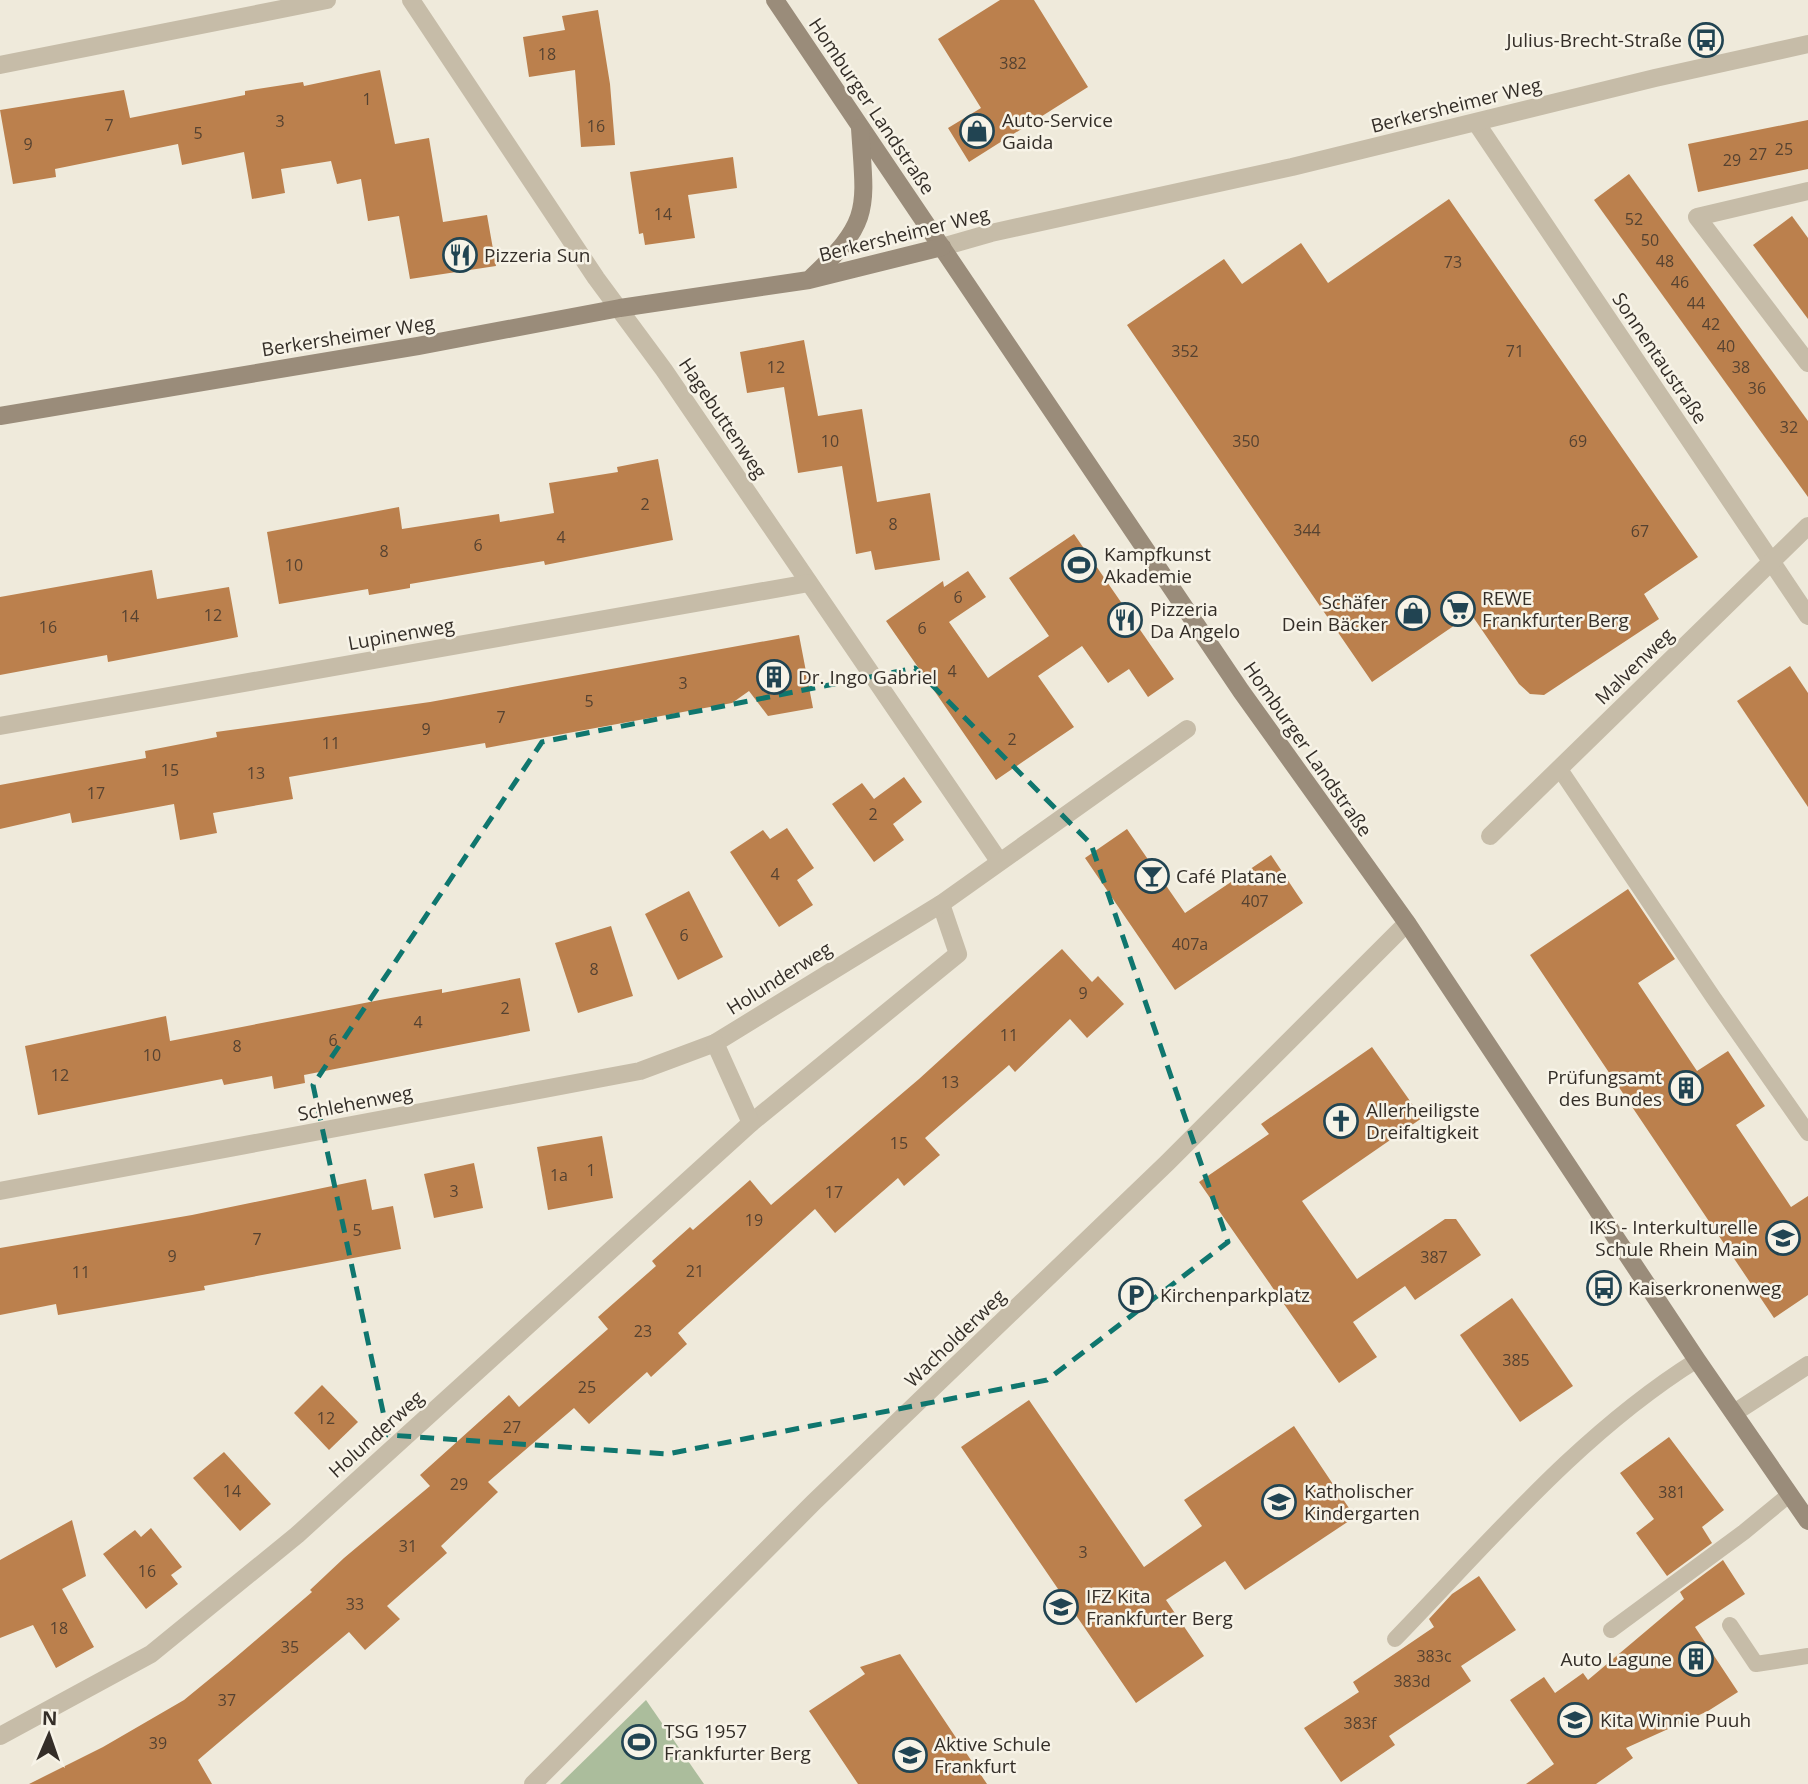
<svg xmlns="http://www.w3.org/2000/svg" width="1808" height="1784" viewBox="0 0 1808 1784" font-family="'Open Sans',sans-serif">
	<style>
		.green { fill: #abbd9c }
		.building { fill: #bb804d }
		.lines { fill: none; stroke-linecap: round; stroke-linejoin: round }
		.lane { stroke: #c6bca8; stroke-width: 16 }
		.street { stroke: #c6bca8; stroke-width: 18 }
		.secondary { stroke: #9a8c7a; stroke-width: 18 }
		.marked { fill: none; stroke: #0f766e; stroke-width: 5; stroke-dasharray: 14 9; stroke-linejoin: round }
		.labels { text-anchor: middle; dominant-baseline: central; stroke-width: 5; stroke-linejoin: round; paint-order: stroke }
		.number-label { font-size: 16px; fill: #564231 }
		.poi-label { font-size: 19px; fill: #342e28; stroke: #f7f3e7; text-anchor: start }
		.street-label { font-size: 19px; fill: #342e28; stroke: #f7f3e7 }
	</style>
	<rect width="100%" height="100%" fill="#efeadb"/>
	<!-- green -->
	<path class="green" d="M646,1700L704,1784H560Z"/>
	<!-- building -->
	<g class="building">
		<path d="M1000,0H1034L1088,87L969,162L948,128L981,108L938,39Z"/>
		<path d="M598,10L610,84L615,145L581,147L575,70L529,77L523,37L565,30L562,16Z"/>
		<path d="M380,70L395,144L429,138L443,222L487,215L496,266L410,279L399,216L368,221L361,179L337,184L331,161L281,169L285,193L252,199L244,152L182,165L178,144L55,169L56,177L13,184L0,110L124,90L130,118L245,95V91L303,82L304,86Z"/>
		<path d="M1808,120V169L1698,192L1688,144Z"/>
		<path d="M733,157L737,188L688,195L695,238L645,245L643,233L639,234L630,172Z"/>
		<path d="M1629,174L1808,421V497L1594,200Z"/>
		<path d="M1449,199L1698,557L1644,594L1659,619L1544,695L1530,694L1519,684L1471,614L1372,682L1127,325L1224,259L1242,284L1301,243L1328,283Z"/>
		<path d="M1792,216L1808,238V319L1753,245Z"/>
		<path d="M804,340L818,416L862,409L877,502L930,493L940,560L875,570L871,551L856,554L842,466L798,473L784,387L747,393L740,352Z"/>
		<path d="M658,459L673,540L545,565L544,561L410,584V588L369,595L368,589L279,604L267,532L399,507L402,529L499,514L500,522L554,513L549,483L618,472L617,467Z"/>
		<path d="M1074,534L1174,679L1148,697L1129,669L1108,683L1082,646L1038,676L1074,727L996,780L886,621L943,581L944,587L968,571L986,597L949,622L988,678L1049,636L1009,578Z"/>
		<path d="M152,570L157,599L229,587L238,637L108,662L107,655L0,675V597Z"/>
		<path d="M799,635L813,708L768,716L749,691L732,703L486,748L485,743L289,777L293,799L213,813L217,833L180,840L174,804L72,823L70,813L0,829V785L146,758L145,751L217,737L216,732L430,702Z"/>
		<path d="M1790,666L1808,693V807L1737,701Z"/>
		<path d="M904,777L922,802L893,824L904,840L874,862L832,804L862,783L874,799Z"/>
		<path d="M787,828L814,868L797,880L813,905L779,927L730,852L763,830L770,839Z"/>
		<path d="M1127,829L1185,913L1271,855L1303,903L1175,990L1085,858Z"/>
		<path d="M1628,889L1675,959L1638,983L1697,1071L1728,1051L1765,1106L1736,1125L1791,1207L1808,1196V1295L1774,1318L1530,955Z"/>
		<path d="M689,891L723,957L678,980L645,914Z"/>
		<path d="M611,926L633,996L578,1013L555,943Z"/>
		<path d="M1062,949L1092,982L1098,976L1124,1004L1087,1038L1070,1019L1015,1072L1009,1065L925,1138L940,1155L904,1186L898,1178L835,1233L815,1209L678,1333L687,1344L651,1377L647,1372L589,1424L574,1408L488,1482L498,1492L441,1546L447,1553L387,1606L400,1619L365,1650L349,1632L198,1760L212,1784H29L103,1747L184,1700L228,1664L312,1592L310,1590L344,1558L430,1486L420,1475L509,1395L519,1407L608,1329L598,1317L656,1266L652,1261L690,1227L693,1230L750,1180L771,1205L919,1079Z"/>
		<path d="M520,978L530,1031L304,1075L305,1083L274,1089L272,1076L224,1085L222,1079L38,1115L25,1046L166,1016L170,1041L385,999L442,989V993Z"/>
		<path d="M1372,1047L1422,1118L1302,1201L1357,1279L1445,1219H1456L1481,1255L1415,1300L1405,1286L1353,1322L1377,1357L1339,1383L1199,1182L1269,1134L1261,1124Z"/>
		<path d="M602,1136L613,1198L548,1210L537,1147Z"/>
		<path d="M474,1163L483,1208L434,1218L424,1174Z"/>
		<path d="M366,1179L372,1210L393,1206L401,1249L204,1286L205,1290L152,1299L58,1315L56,1304L0,1315V1248L192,1215Z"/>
		<path d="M1512,1298L1573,1386L1520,1422L1460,1335Z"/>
		<path d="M322,1385L358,1422L329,1450L294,1413Z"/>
		<path d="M1029,1400L1144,1567L1202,1526L1184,1500L1294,1426L1355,1517L1245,1590L1225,1561L1166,1600L1204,1656L1136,1703L961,1447Z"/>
		<path d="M1669,1437L1724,1510L1702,1527L1712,1543L1667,1576L1636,1533L1654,1519L1620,1473Z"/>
		<path d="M224,1452L271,1504L240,1531L193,1478Z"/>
		<path d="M72,1520L86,1576L62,1589L94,1647L56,1668L33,1625L0,1638V1560Z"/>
		<path d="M151,1528L182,1567L171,1575L178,1584L146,1609L103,1554L135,1530L141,1537Z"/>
		<path d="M1723,1560L1745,1594L1695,1627L1738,1692L1708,1711L1626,1748L1633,1758L1596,1784H1526L1554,1764L1510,1700L1544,1677L1555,1693L1583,1673L1588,1680L1684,1599L1680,1592Z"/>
		<path d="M1479,1576L1516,1630L1461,1666L1471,1681L1389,1736L1395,1745L1341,1782L1304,1728L1359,1692L1353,1682L1434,1627L1429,1619L1452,1594Z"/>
		<path d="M900,1654L987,1784H858L809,1711L865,1674L860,1667Z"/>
	</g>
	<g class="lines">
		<!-- lane -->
		<g class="lane">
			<path d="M1559,768L1713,997L1808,1133"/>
			<path d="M1730,1625L1756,1664L1808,1656"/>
			<path d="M1611,1630L1744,1532L1790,1494"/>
			<path d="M1395,1639C1490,1541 1580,1433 1697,1360"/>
		</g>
		<!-- street -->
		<g class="street">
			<path d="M411,0L596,278L664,370L999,861"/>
			<path d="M0,65L327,0"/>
			<path d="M1477,124L1808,616"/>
			<path d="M1808,191L1697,217L1808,363"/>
			<path d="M942,247L991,233L1292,167L1655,78L1808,44"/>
			<path d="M0,726L809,583"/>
			<path d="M1490,836L1808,526"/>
			<path d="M751,1123L958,954L941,904"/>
			<path d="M0,1191L640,1071L715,1043L941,904L1187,729"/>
			<path d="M1734,1413L1808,1365"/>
			<path d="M0,1736L151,1654L297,1535L751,1123L715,1043"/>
			<path d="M533,1784L814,1502L1167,1163L1407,923"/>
		</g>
		<!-- secondary -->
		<g class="secondary">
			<path d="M775,0L1241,691L1407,923L1697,1360L1808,1521"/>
			<path d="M812,277C873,220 865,208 860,128"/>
			<path d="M0,416L418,346L620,308L809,280L942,247"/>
		</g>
	</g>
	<!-- marked area -->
	<path class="marked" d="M915,668L1091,844L1228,1242L1047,1380L667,1454L388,1435L313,1085L542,742Z"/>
	<!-- icons -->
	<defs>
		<g id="bus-ring" transform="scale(1.75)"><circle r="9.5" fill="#f7f3e7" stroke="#214452" stroke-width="1.5"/><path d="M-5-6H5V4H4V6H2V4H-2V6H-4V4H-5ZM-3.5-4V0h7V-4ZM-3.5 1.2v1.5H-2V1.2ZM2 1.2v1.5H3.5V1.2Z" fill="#214452"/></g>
		<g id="shop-ring" transform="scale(1.75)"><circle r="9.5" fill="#f7f3e7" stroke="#214452" stroke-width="1.5"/><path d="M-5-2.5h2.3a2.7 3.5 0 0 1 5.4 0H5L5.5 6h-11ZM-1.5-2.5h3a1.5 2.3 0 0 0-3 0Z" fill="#214452"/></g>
		<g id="restaurant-ring" transform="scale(1.75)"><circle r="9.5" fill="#f7f3e7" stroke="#214452" stroke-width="1.5"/><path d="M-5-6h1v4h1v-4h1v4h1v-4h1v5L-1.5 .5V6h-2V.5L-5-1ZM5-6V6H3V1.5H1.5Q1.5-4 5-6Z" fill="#214452"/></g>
		<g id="stadium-ring" transform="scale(1.75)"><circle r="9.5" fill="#f7f3e7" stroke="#214452" stroke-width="1.5"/><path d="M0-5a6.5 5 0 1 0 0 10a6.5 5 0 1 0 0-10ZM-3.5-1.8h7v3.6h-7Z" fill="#214452"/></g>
		<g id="supermarket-ring" transform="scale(1.75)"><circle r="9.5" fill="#f7f3e7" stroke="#214452" stroke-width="1.5"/><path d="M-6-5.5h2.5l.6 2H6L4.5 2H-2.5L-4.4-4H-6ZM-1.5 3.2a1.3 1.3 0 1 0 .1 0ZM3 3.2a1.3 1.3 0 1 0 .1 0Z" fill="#214452"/></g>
		<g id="building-ring" transform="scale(1.75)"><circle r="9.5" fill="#f7f3e7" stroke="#214452" stroke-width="1.5"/><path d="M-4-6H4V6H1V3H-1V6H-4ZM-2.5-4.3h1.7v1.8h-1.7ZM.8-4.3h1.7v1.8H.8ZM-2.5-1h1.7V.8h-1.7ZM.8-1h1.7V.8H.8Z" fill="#214452"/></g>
		<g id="bar-ring" transform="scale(1.75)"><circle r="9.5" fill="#f7f3e7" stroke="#214452" stroke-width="1.5"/><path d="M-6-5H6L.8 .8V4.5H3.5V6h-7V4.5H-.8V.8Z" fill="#214452"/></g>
		<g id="church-ring" transform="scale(1.75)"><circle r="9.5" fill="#f7f3e7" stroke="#214452" stroke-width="1.5"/><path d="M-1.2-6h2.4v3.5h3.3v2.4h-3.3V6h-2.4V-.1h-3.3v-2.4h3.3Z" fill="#214452"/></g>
		<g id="school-ring" transform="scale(1.75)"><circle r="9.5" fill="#f7f3e7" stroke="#214452" stroke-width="1.5"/><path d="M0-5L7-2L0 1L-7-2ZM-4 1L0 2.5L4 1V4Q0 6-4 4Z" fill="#214452"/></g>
		<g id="parking-ring" transform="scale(1.75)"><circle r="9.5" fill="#f7f3e7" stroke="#214452" stroke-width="1.5"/><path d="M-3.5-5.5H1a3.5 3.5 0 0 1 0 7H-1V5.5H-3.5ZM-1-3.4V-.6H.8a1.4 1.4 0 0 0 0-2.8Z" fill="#214452"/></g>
	</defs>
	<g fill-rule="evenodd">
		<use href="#bus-ring" x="1706" y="40"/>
		<use href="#shop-ring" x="977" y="131"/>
		<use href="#restaurant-ring" x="460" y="255"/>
		<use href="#stadium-ring" x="1079" y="565"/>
		<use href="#supermarket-ring" x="1458" y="609"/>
		<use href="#shop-ring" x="1413" y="613"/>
		<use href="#restaurant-ring" x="1125" y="620"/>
		<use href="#building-ring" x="774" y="677"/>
		<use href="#bar-ring" x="1152" y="876"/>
		<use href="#building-ring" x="1686" y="1088"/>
		<use href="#church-ring" x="1341" y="1121"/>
		<use href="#school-ring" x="1783" y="1238"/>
		<use href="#bus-ring" x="1604" y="1288"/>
		<use href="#parking-ring" x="1136" y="1295"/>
		<use href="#school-ring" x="1279" y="1502"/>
		<use href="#school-ring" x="1061" y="1607"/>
		<use href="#building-ring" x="1696" y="1659"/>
		<use href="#school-ring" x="1575" y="1720"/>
		<use href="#stadium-ring" x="639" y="1742"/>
		<use href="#school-ring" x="910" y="1755"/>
	</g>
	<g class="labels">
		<!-- number labels -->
		<g class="number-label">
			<text x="547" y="54">18</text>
			<text x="1013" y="63">382</text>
			<text x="367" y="99">1</text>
			<text x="280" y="121">3</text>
			<text x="109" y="125">7</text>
			<text x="596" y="126">16</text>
			<text x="198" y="133">5</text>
			<text x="28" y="144">9</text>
			<text x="1784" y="149">25</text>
			<text x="1758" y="154">27</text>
			<text x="1732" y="160">29</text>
			<text x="663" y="214">14</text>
			<text x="1634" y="219">52</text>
			<text x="1650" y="240">50</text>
			<text x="1665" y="261">48</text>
			<text x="1453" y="262">73</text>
			<text x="1680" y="282">46</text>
			<text x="1696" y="303">44</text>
			<text x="1711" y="324">42</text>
			<text x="1726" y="346">40</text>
			<text x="1185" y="351">352</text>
			<text x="1515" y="351">71</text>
			<text x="776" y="367">12</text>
			<text x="1741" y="367">38</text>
			<text x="1757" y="388">36</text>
			<text x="1789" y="427">32</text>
			<text x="830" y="441">10</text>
			<text x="1246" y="441">350</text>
			<text x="1578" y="441">69</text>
			<text x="645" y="504">2</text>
			<text x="893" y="524">8</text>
			<text x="1307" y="530">344</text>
			<text x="1640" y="531">67</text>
			<text x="561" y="537">4</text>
			<text x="478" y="545">6</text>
			<text x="384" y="551">8</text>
			<text x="294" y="565">10</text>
			<text x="958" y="597">6</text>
			<text x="213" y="615">12</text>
			<text x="130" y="616">14</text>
			<text x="48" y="627">16</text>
			<text x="922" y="628">6</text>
			<text x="952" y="671">4</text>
			<text x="683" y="683">3</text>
			<text x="589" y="701">5</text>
			<text x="501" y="717">7</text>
			<text x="426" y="729">9</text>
			<text x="1012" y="739">2</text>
			<text x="331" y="743">11</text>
			<text x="170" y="770">15</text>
			<text x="256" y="773">13</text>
			<text x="96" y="793">17</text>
			<text x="873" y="814">2</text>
			<text x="775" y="874">4</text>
			<text x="1255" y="901">407</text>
			<text x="684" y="935">6</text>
			<text x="1190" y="944">407a</text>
			<text x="594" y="969">8</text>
			<text x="1083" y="993">9</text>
			<text x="505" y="1008">2</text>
			<text x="418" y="1022">4</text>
			<text x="1009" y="1035">11</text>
			<text x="333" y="1040">6</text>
			<text x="237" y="1046">8</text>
			<text x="152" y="1055">10</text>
			<text x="60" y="1075">12</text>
			<text x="950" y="1082">13</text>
			<text x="899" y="1143">15</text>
			<text x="591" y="1170">1</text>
			<text x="559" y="1175">1a</text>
			<text x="454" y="1191">3</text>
			<text x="834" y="1192">17</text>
			<text x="754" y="1220">19</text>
			<text x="357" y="1230">5</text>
			<text x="257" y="1239">7</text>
			<text x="172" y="1256">9</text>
			<text x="1434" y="1257">387</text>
			<text x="695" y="1271">21</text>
			<text x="81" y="1272">11</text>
			<text x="643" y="1331">23</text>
			<text x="1516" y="1360">385</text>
			<text x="587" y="1387">25</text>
			<text x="326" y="1418">12</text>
			<text x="512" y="1427">27</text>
			<text x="459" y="1484">29</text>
			<text x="232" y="1491">14</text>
			<text x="1672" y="1492">381</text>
			<text x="408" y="1546">31</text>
			<text x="1083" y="1552">3</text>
			<text x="147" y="1571">16</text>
			<text x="355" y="1604">33</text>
			<text x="59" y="1628">18</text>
			<text x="290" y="1647">35</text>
			<text x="1434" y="1656">383c</text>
			<text x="1412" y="1681">383d</text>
			<text x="227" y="1700">37</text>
			<text x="1360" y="1723">383f</text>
			<text x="158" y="1743">39</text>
		</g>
		<!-- poi labels -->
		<g class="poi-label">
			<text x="1682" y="40" text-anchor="end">Julius-Brecht-Straße</text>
			<text x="1002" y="120">Auto-Service<tspan x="1002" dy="22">Gaida</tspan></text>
			<text x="484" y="255">Pizzeria Sun</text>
			<text x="1104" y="554">Kampfkunst<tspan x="1104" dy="22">Akademie</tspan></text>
			<text x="1482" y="598">REWE<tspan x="1482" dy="22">Frankfurter Berg</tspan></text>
			<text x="1388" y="602" text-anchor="end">Schäfer<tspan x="1388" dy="22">Dein Bäcker</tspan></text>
			<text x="1150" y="609">Pizzeria<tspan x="1150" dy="22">Da Angelo</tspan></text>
			<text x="798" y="677">Dr. Ingo Gabriel</text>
			<text x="1176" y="876">Café Platane</text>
			<text x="1662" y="1077" text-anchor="end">Prüfungsamt<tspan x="1662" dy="22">des Bundes</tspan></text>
			<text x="1366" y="1110">Allerheiligste<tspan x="1366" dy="22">Dreifaltigkeit</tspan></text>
			<text x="1758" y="1227" text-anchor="end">IKS - Interkulturelle<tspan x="1758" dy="22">Schule Rhein Main</tspan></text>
			<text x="1628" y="1288">Kaiserkronenweg</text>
			<text x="1160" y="1295">Kirchenparkplatz</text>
			<text x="1304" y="1491">Katholischer<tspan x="1304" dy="22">Kindergarten</tspan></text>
			<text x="1086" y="1596">IFZ Kita<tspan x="1086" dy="22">Frankfurter Berg</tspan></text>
			<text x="1672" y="1659" text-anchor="end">Auto Lagune</text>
			<text x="1600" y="1720">Kita Winnie Puuh</text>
			<text x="664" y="1731">TSG 1957<tspan x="664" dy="22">Frankfurter Berg</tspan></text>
			<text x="934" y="1744">Aktive Schule<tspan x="934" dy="22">Frankfurt</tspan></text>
		</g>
		<!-- street labels -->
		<g class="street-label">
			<text transform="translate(1456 105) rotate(-14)">Berkersheimer Weg</text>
			<text transform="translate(872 106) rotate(56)">Homburger Landstraße</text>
			<text transform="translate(904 234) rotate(-14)">Berkersheimer Weg</text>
			<text transform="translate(348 336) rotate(-9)">Berkersheimer Weg</text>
			<text transform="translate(1660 358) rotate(56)">Sonnentaustraße</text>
			<text transform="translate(723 418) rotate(56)">Hagebuttenweg</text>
			<text transform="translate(401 634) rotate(-10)">Lupinenweg</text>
			<text transform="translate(1634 666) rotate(-44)">Malvenweg</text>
			<text transform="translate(1308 749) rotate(55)">Homburger Landstraße</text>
			<text transform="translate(779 978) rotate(-32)">Holunderweg</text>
			<text transform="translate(355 1103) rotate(-11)">Schlehenweg</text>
			<text transform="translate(955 1338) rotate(-44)">Wacholderweg</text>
			<text transform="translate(376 1434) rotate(-42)">Holunderweg</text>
		</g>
	</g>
	<!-- north arrow -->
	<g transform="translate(49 1735) rotate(2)" stroke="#f7f3e7" stroke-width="5" paint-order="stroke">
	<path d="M0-5L12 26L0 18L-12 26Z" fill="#342e28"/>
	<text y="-10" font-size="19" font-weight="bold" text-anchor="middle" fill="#342e28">N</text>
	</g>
</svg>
